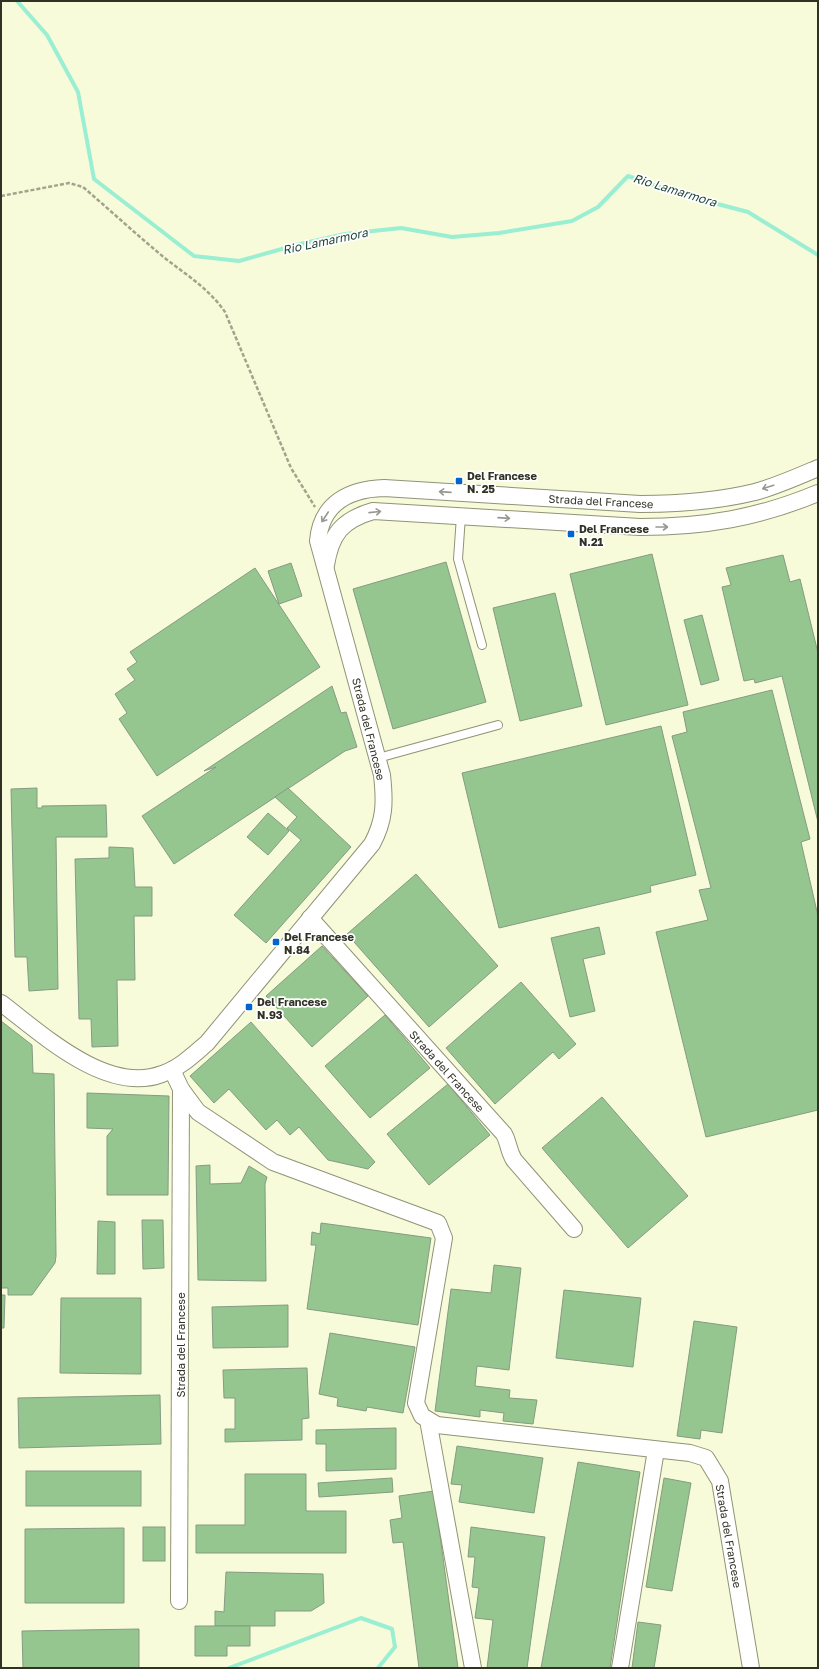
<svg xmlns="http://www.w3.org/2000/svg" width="819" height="1669" viewBox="0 0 819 1669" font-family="'Golos Text',sans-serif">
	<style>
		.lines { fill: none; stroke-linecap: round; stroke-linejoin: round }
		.stream { stroke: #9aeed2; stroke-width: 4 }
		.building { fill: #95c68f; stroke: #859b83 }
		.service-casing { stroke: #909375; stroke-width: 10 }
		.minor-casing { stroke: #909375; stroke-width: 18 }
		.path { stroke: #a1a48c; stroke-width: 2.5; stroke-dasharray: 4 2; stroke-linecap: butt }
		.service { stroke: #fff; stroke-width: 8 }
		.minor { stroke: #fff; stroke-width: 16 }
		.oneway { stroke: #989892 }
		.poi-dot { fill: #0364cd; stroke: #fff; stroke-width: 1.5 }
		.labels { text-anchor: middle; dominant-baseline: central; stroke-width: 3.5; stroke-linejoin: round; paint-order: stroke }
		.poi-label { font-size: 11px; font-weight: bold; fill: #303225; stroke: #fff; text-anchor: start }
		.street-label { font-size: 11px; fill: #303225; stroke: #fff }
		.water-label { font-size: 12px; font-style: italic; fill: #1e4438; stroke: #fff }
	</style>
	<rect width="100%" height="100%" fill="#f7fbda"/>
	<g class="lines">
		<!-- stream -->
		<g class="stream">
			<path d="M17,1L47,35L78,92L94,179L194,256L239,261L296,245L345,234L401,228L452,237L499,233L572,221L598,207L628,176L676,193L748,212L818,255"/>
			<path d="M229,1668L361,1618L392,1629L395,1647L378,1668"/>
		</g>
	</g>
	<!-- building -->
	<g class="building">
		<path d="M652,554L688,705L606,725L570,574Z"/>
		<path d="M783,555L790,582L800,579L818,653V822L782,676L755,683L754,679L744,681L722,587L731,585L726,568Z"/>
		<path d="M446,562L486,702L393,729L353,589Z"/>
		<path d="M291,563L302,596L279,604L268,571Z"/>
		<path d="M255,568L320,667L157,776L119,719L127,713L115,694L135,680L127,669L137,662L130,652Z"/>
		<path d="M555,593L582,706L520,721L493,608Z"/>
		<path d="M702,615L719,680L701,685L684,620Z"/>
		<path d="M332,686L341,713L346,712L357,747L345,751L174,864L142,816L216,767L204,771Z"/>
		<path d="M772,690L810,839L801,842L818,916V1110L706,1137L656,932L708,920L699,890L711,888L672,736L687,732L683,712Z"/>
		<path d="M661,726L696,875L650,886L651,892L499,928L462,773Z"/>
		<path d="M37,788V808H42V806L106,805L107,837H56L58,989L29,991L27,957H15L11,789Z"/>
		<path d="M288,788L351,847L266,943L234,915L301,840L287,828L297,817L275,797Z"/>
		<path d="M268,813L289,831L268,855L247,837Z"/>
		<path d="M109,847L133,848L135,887H152V916H134L135,980H117L118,1046L92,1047L91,1019H79L75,859L109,858Z"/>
		<path d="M416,874L498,966L429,1027L347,934Z"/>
		<path d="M599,927L605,954L583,959L595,1011L570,1017L551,938Z"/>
		<path d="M322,946L368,996L312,1047L266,996Z"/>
		<path d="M521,982L576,1044L559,1059L553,1052L495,1104L446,1048Z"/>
		<path d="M385,1015L430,1068L370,1118L325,1066Z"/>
		<path d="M1,1021L32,1045L33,1073L54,1074L56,1256L55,1263L32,1295H8V1288H1Z"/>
		<path d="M251,1022L375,1162L368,1169L328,1160L299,1127L290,1135L277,1120L266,1130L229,1089L214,1103L190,1076Z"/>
		<path d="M448,1084L490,1135L429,1185L387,1134Z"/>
		<path d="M87,1093L169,1096L168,1195H107V1136L113,1129L87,1128Z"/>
		<path d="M602,1097L688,1196L628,1248L542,1148Z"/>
		<path d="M210,1165V1184L241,1183L249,1166L267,1177L265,1184L266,1281L198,1280L196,1166Z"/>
		<path d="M142,1220H163L164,1268L143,1269Z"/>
		<path d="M98,1221L115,1222V1274H97Z"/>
		<path d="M321,1223L431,1238L418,1325L307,1309L316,1245H311L312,1232L320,1234Z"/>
		<path d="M494,1265L521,1268L509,1370L477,1366L475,1386L510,1390L509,1398L537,1400L533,1424L503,1421L504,1413L480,1410V1417L435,1411L451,1289L491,1293Z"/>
		<path d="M564,1290L641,1298L633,1367L556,1358Z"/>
		<path d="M1,1295H5L4,1328H1Z"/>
		<path d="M61,1298H141V1374L60,1373Z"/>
		<path d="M288,1305V1347L213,1348L212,1307Z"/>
		<path d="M694,1321L737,1327L722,1433L701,1430L700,1439L677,1436Z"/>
		<path d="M330,1333L415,1347L403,1413L367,1407L366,1411L337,1406L338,1398L319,1394Z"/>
		<path d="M307,1368L309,1418L302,1419V1440L225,1442V1429H235V1398H224L223,1370Z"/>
		<path d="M160,1395L161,1444L19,1448L18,1398Z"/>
		<path d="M396,1428V1469L326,1471V1444H316V1430Z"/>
		<path d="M457,1446L543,1458L534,1513L459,1502L462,1485L451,1484Z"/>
		<path d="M578,1462L640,1472L610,1668H541Z"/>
		<rect x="26" y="1471" width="115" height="35"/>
		<path d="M245,1474H306V1511H346V1553H196V1525H245Z"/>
		<path d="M392,1478L393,1492L319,1497L318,1483Z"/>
		<path d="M664,1478L691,1483L672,1591L646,1587Z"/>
		<path d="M434,1491L458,1668H419L403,1542L393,1543L390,1520L402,1518L399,1496Z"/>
		<rect x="143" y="1527" width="22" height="34"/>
		<path d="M471,1527L545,1537L527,1668H487L493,1620L475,1618L479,1588L472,1587L475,1557H468Z"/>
		<path d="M124,1528V1603H25V1529Z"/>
		<path d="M226,1572L323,1574L324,1603L311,1611H275V1626H215V1611L224,1612Z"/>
		<path d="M638,1622L661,1625L654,1668H632Z"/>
		<path d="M195,1626H250V1646H227V1656H195Z"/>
		<path d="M139,1629V1668H23L22,1631Z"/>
	</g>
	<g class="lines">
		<!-- service casing -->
		<g class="service-casing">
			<g id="service">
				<path d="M461,516L458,559L482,645"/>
				<path d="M378,758L498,725"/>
			</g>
		</g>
		<!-- minor casing -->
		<g class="minor-casing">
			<g id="minor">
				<path d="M326,565C331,534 342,520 373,511L640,527C704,527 758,518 818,493"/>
				<path d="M310,918L504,1134C509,1143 508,1150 514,1160L574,1229"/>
				<path d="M1,1003C42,1034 107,1095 162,1074C180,1068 193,1055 207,1043L372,844C385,820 385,802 382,775L318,541C321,503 350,489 384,488L640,504C678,504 718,501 755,492C777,486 797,477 818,468"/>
				<path d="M172,1070L181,1089L198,1112L273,1162L438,1223L444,1238L416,1403L422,1416L437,1425L690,1453L706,1458L720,1481L751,1668"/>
				<path d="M428,1420L473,1668"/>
				<path d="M179,1601L181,1089"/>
				<path d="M620,1668L656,1450"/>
			</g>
		</g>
		<!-- path -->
		<path class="path" d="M1,196L69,183L83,187C111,211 138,236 166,259C188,276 209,289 225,312L291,468L315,507"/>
		<!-- service -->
		<use href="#service" class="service"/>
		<!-- minor -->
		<use href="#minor" class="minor"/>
	</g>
	<!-- one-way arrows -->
	<defs><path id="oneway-shaft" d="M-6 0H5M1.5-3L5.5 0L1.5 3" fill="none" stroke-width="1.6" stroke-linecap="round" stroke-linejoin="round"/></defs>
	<g class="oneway">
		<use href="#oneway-shaft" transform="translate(768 487) rotate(162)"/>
		<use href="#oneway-shaft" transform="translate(445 492) rotate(-176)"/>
		<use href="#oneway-shaft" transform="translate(375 512) rotate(-6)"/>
		<use href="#oneway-shaft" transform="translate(325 517) rotate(123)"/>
		<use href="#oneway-shaft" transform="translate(504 518) rotate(4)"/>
		<use href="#oneway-shaft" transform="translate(662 527)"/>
	</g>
	<!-- markers -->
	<g class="poi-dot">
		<rect x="455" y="477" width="8" height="8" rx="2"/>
		<rect x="567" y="530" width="8" height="8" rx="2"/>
		<rect x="272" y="938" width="8" height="8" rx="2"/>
		<rect x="245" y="1003" width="8" height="8" rx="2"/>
	</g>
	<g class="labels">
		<!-- poi labels -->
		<g class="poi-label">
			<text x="467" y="475">Del Francese<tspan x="467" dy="13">N. 25</tspan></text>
			<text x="579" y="528">Del Francese<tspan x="579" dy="13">N.21</tspan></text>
			<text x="284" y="936">Del Francese<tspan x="284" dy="13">N.84</tspan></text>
			<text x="257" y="1001">Del Francese<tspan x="257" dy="13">N.93</tspan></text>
		</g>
		<!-- street labels -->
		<g class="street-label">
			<text transform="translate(601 501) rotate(3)">Strada del Francese</text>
			<text transform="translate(369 729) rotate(76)">Strada del Francese</text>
			<text transform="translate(447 1071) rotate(48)">Strada del Francese</text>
			<text transform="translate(180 1345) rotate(-90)">Strada del Francese</text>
			<text transform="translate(729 1536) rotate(80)">Strada del Francese</text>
		</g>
		<!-- water labels -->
		<g class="water-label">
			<text transform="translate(675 190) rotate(17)">Rio Lamarmora</text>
			<text transform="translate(325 241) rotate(-12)">Rio Lamarmora</text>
		</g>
	</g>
	<!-- border -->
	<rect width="819" height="1669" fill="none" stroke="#303225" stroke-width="4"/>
</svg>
